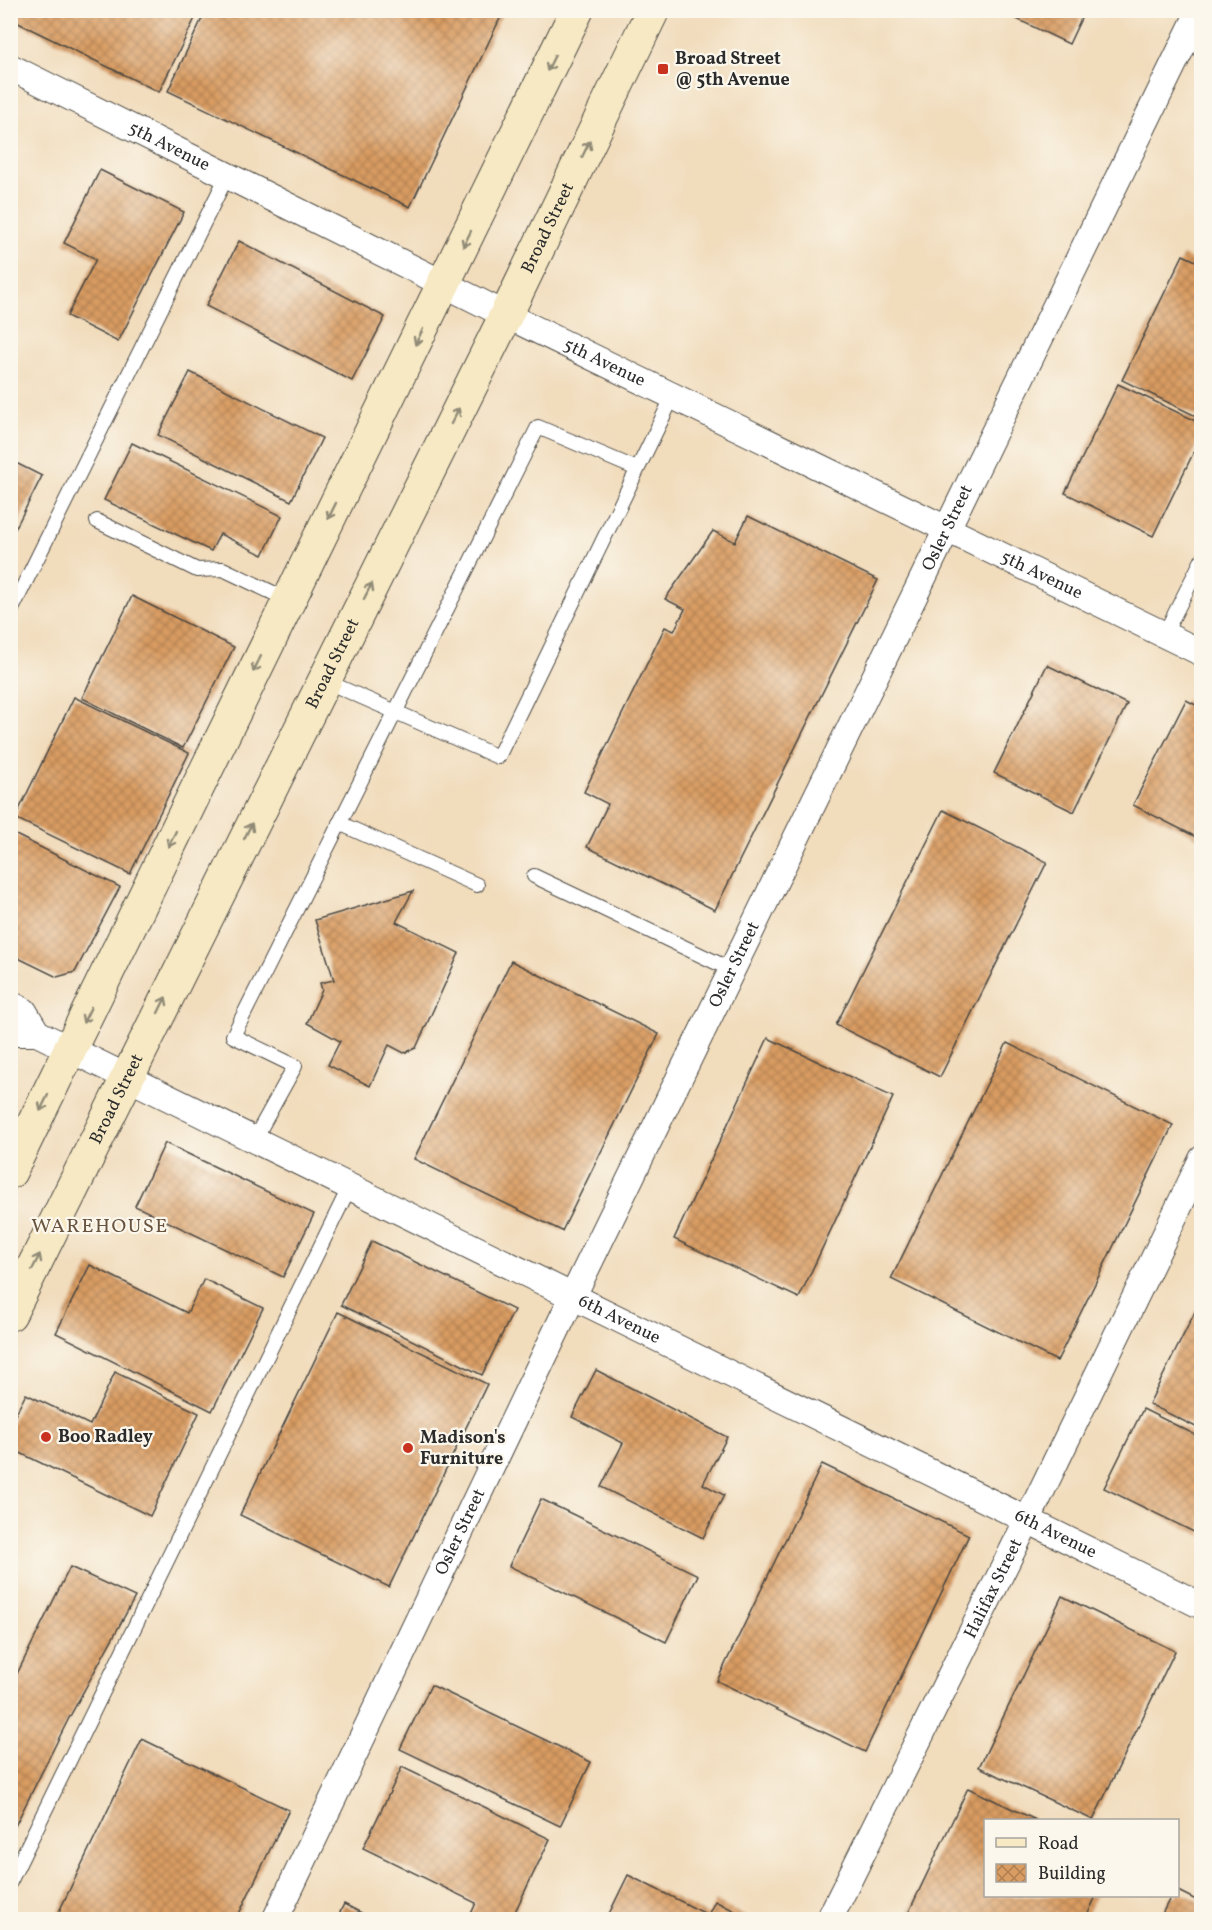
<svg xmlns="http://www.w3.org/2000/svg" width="1212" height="1930" viewBox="0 0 1212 1930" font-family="Vollkorn,serif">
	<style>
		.building { fill: url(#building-cross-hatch) }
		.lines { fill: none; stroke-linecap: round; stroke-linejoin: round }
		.lane-casing { stroke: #494641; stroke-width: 16 }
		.street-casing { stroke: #494641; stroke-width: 28 }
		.secondary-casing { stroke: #494641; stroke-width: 35 }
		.lane { stroke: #fff; stroke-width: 14 }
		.street { stroke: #fff; stroke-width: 26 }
		.secondary { stroke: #f6e9c3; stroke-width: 33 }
		.oneway { stroke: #908a77 }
		.poi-dot { fill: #c8321e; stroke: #fbf7ec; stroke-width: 2 }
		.labels { text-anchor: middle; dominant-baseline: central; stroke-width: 4.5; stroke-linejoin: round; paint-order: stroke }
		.poi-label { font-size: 18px; font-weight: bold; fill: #2b2b2b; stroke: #fbf7ec; text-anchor: start }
		.street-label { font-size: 18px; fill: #2b2b2b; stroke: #fbf7ec }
		.neighbourhood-label { font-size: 20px; letter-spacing: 1.5px; fill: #68533e; stroke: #fbf7ec }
	</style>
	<defs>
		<pattern id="building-cross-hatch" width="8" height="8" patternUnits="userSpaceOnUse" patternTransform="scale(1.5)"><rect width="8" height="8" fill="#d99c62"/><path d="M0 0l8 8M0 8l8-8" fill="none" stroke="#b07f51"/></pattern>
	</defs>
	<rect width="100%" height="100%" fill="#fbf7ec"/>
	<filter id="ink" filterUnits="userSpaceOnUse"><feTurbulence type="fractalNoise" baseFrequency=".0167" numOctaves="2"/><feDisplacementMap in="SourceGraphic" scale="12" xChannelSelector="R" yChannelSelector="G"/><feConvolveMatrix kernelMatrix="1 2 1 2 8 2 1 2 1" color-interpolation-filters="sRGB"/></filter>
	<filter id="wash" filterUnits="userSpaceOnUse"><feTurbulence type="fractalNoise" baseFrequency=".008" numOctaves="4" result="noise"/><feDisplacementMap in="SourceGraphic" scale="24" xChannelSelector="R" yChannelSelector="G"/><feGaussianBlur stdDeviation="1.35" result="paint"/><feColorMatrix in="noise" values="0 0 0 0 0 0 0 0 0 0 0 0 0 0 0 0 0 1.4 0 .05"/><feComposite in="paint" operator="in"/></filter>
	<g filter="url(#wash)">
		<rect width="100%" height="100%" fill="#f1dcbc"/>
		<g id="blocks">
			<!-- building -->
			<g class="building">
				<path d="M10,10H199L159,92L10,19Z"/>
				<path d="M206,10H504L410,207L168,91Z"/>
				<path d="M998,10H1085L1069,44Z"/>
				<path d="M100,170L184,212L118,342L67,316L96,259L64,243Z"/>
				<path d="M239,241L385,317L352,381L206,306Z"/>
				<path d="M1183,255L1202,264V419L1122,380Z"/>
				<path d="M190,372L322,438L291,501L158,435Z"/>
				<path d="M1118,384L1202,424V435L1153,536L1065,493Z"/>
				<path d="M132,443L282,516L263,555L220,534L211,551L104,500Z"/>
				<path d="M10,460L42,476L10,539Z"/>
				<path d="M748,516L878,580L715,910L587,847L608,804L584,792L665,627L674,631L685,609L665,599L713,531L735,542Z"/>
				<path d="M132,596L234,647L183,748L82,698Z"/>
				<path d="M1047,665L1127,704L1074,812L994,773Z"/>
				<path d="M74,697L189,753L130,874L15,818Z"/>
				<path d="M1186,700L1202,708V840L1133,805Z"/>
				<path d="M943,810L1047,862L940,1077L836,1025Z"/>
				<path d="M10,832L120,887L75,972L57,977L10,954Z"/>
				<path d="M413,891L396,922L459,953L416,1048L404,1053L389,1045L370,1086L328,1065L340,1041L307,1023L322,990L320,983L334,980L315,920Z"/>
				<path d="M511,961L659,1034L562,1231L414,1159Z"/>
				<path d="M768,1038L893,1097L799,1298L674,1239Z"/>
				<path d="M1007,1043L1173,1125L1057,1361L891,1279Z"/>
				<path d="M165,1143L314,1214L283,1277L135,1206Z"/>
				<path d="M372,1241L514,1310L482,1375L341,1305Z"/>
				<path d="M90,1265L187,1313L204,1279L263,1308L212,1411L56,1333Z"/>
				<path d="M1202,1298V1430L1149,1404Z"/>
				<path d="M338,1312L487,1384L389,1587L240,1515Z"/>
				<path d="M596,1370L727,1437L703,1484L724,1495L703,1538L601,1487L623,1443L572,1417Z"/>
				<path d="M115,1372L199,1413L150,1516L10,1448V1425L26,1394L90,1425Z"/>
				<path d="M1143,1409L1202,1438V1536L1104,1488Z"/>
				<path d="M822,1464L969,1535L865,1752L717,1681Z"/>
				<path d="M541,1499L698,1575L666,1642L509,1566Z"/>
				<path d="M70,1567L135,1597L68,1720L10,1836V1688Z"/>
				<path d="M1062,1596L1175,1651L1093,1820L979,1767Z"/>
				<path d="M431,1685L591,1762L560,1826L400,1749Z"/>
				<path d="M142,1739L289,1810L236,1920H55Z"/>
				<path d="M402,1767L550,1839L511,1920H468L476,1903L363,1848Z"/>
				<path d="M968,1788L1036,1820H986V1896H1096L1085,1920H905Z"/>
				<path d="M628,1875L708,1915L715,1901L753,1920H606Z"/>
				<path d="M1178,1891L1202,1903V1920H1159L1171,1896H1178Z"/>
				<path d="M344,1904L375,1920H336Z"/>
			</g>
		</g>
	</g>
	<g filter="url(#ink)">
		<use href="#blocks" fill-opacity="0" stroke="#494641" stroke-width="1.5"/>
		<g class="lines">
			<!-- lane casing -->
			<g class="lane-casing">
				<g id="lane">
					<path d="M97,521L197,570L223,569L288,600"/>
					<path d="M10,613L228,174"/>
					<path d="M1164,635L1202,560"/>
					<path d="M323,680L498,757L673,396"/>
					<path d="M339,823L477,885"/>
					<path d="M534,876L732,970"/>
					<path d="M254,1140L295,1066L233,1036L538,427L637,469"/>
					<path d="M10,1882L349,1188"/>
				</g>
			</g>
			<!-- street casing -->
			<g class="street-casing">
				<g id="street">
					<path id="s1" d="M10,67L506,315L1202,653"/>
					<path d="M10,1004L24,1011L37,1033"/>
					<path id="s2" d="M10,1033H37L1202,1606"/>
					<path id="s3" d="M275,1920L572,1298L1200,10"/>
					<path id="s4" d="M829,1920L1027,1521L1202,1159"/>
				</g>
			</g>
			<!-- secondary casing -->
			<g class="secondary-casing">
				<g id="secondary">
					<path d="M10,1172L577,10"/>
					<path id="s5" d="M10,1314L506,315L653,10"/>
				</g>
			</g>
			<!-- lane -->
			<use href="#lane" class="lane"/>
			<!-- street -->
			<use href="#street" class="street"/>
			<!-- secondary -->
			<use href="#secondary" class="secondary"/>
		</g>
		<!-- one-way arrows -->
		<defs><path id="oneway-shaft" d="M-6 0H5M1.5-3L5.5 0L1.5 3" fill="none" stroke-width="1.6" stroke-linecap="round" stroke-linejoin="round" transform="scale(1.5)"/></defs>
		<g class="oneway">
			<use href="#oneway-shaft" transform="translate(551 63) rotate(116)"/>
			<use href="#oneway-shaft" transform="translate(586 149) rotate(-64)"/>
			<use href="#oneway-shaft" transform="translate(467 239) rotate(116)"/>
			<use href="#oneway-shaft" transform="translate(419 337) rotate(116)"/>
			<use href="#oneway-shaft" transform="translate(455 416) rotate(-63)"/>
			<use href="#oneway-shaft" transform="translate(332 511) rotate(116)"/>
			<use href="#oneway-shaft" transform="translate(368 591) rotate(-63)"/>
			<use href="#oneway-shaft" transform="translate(257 664) rotate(116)"/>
			<use href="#oneway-shaft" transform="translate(248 831) rotate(-64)"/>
			<use href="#oneway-shaft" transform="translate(172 839) rotate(116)"/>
			<use href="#oneway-shaft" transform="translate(162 1005) rotate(-64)"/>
			<use href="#oneway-shaft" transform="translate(87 1015) rotate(116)"/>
			<use href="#oneway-shaft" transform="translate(44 1103) rotate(116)"/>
			<use href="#oneway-shaft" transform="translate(36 1262) rotate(-64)"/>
		</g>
	</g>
	<!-- markers -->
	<g class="poi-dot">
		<rect x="657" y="63" width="12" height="12" rx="3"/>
		<circle cx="46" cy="1437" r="6"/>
		<circle cx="408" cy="1448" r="6"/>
	</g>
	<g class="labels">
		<!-- poi labels -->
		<g class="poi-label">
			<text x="675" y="59">Broad Street<tspan x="675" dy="21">@ 5th Avenue</tspan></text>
			<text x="58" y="1437">Boo Radley</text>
			<text x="420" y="1438">Madison's<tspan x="420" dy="21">Furniture</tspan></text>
		</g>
		<!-- street labels -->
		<g class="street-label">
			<text stroke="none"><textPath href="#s1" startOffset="178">5th Avenue</textPath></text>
			<text stroke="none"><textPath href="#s5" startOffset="1212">Broad Street</textPath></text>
			<text stroke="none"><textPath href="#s1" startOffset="664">5th Avenue</textPath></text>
			<text stroke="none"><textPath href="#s3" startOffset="1546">Osler Street</textPath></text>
			<text stroke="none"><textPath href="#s1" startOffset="1150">5th Avenue</textPath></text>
			<text stroke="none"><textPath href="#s5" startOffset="726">Broad Street</textPath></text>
			<text stroke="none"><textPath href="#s3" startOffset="1060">Osler Street</textPath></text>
			<text stroke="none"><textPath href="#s5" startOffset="240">Broad Street</textPath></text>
			<text stroke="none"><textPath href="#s2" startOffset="676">6th Avenue</textPath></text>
			<text stroke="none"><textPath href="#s3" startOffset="430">Osler Street</textPath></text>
			<text stroke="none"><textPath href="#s2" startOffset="1162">6th Avenue</textPath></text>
			<text stroke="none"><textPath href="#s4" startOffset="370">Halifax Street</textPath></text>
		</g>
		<!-- neighbourhood labels -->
		<g class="neighbourhood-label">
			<text x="100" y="1227">WAREHOUSE</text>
		</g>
	</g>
	<!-- margin -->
	<rect width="1212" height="1930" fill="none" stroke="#fbf7ec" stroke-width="36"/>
	<!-- legend -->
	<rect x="984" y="1819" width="195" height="78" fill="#fbf7ec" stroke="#a8a59f" stroke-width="1.5"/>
	<rect x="996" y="1838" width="30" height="9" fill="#f6e9c3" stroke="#a8a59f" stroke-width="1.5"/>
	<text x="1038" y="1849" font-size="18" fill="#2b2b2b">Road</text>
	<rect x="996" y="1864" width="30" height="18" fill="url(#building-cross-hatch)" stroke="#a8a59f" stroke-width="1.5"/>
	<text x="1038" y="1879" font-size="18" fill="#2b2b2b">Building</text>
</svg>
